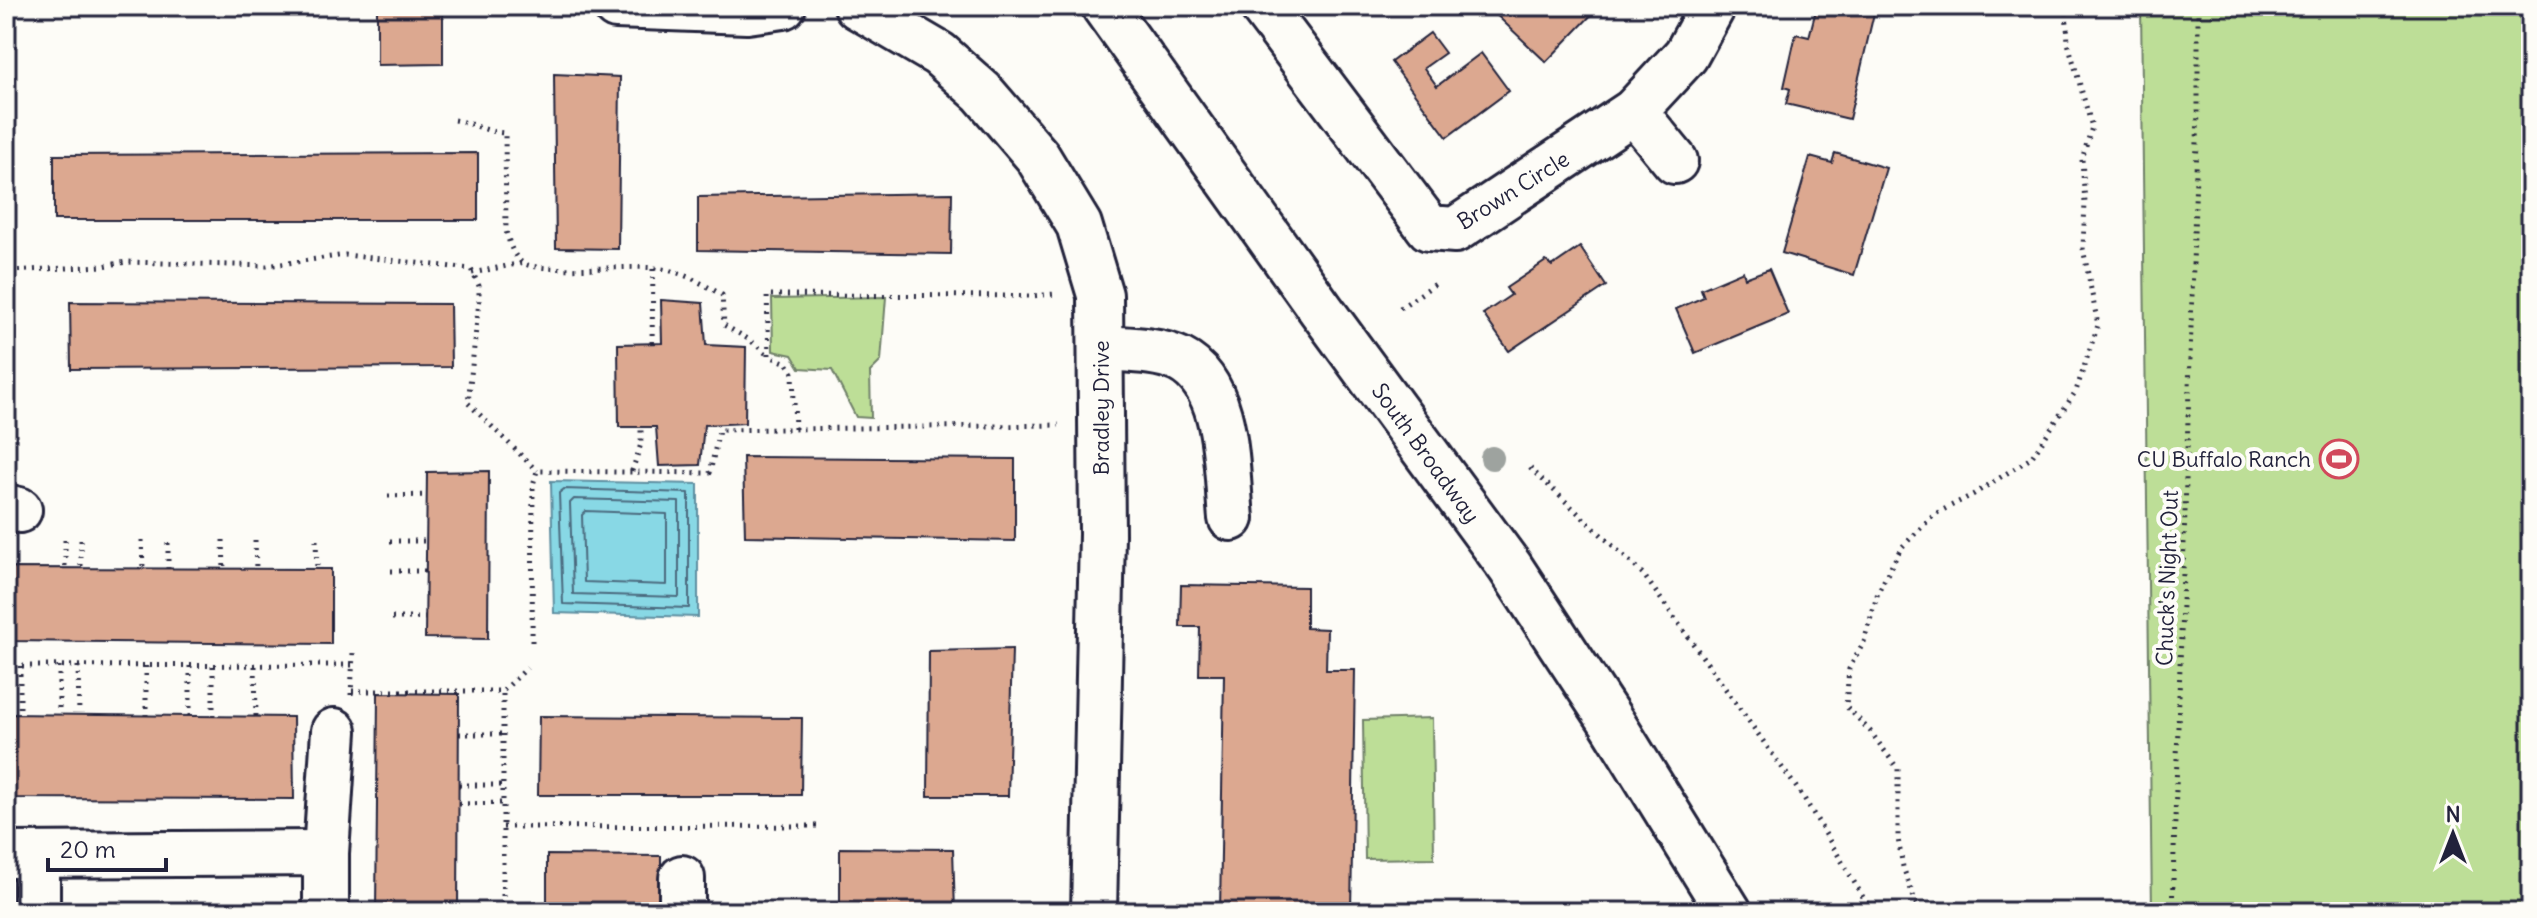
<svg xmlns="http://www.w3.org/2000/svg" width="2537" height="918" viewBox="0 0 2537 918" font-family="Delius,sans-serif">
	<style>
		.green { fill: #bdde97; stroke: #708069; stroke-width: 2 }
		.water { fill: #88d8e5; stroke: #5f8fa1; stroke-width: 2 }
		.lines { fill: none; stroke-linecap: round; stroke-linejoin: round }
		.shore { stroke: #4b6b7f; stroke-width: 2 }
		.building { fill: #dca890; stroke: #22223b; stroke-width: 2 }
		.minor-casing { stroke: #22223b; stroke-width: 50 }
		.highway-casing { stroke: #22223b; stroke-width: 50 }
		.path { stroke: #22223b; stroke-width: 5; stroke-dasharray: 2 6; stroke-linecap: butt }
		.minor { stroke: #fdfcf7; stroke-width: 44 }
		.highway { stroke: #fdfcf7; stroke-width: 44 }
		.tree { fill: #9ea39f }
		.labels { text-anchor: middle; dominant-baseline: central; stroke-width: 8; stroke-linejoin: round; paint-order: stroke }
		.street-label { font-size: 22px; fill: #22223b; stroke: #fdfcf7 }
		.poi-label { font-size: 22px; fill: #22223b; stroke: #fdfcf7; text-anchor: end }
	</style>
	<rect width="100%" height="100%" fill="#fdfcf7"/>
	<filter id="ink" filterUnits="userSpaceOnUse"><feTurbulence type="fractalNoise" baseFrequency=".0125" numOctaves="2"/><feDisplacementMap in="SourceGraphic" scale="16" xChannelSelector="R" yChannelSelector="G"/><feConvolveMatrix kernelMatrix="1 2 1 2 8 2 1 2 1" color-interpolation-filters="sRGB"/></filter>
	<g filter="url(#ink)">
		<!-- green -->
		<g class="green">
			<path d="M2141,6H2531V912H2152Z"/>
			<path d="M886,297L881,361L870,372L871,418L856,417L832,370L800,368L792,355L773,351L772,299Z"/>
			<path d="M1432,718L1434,858L1365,859L1363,720Z"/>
		</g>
		<!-- water -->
		<path class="water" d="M551,481L698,484V617L554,613Z"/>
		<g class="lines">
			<!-- shore -->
			<g class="shore">
				<path d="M564,489L689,493V608L563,604L559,493Z"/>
				<path d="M574,499L679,502V597L573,594L570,503Z"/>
				<path d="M586,511L667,514V585L584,582L582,515Z"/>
			</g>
		</g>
		<!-- building -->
		<g class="building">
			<path d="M377,6H443V64L377,65Z"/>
			<path d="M1487,6H1600L1546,62Z"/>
			<path d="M1817,6H1864L1875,9L1849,119L1786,104L1790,89L1784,87L1796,34L1809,37Z"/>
			<path d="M1430,33L1445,53L1424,68L1437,86L1481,53L1509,91L1447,137L1391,62Z"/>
			<path d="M554,74L620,77L618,249L556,248Z"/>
			<path d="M478,153V220H54V155Z"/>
			<path d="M1835,153L1886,168L1854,275L1782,253L1810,157L1832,163Z"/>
			<path d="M952,193L951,254L698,250V197Z"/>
			<path d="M1580,247L1606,286L1509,351L1483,314L1511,295L1506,288L1546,261L1552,266Z"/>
			<path d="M1769,269L1788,314L1695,353L1676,309L1704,297L1701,289L1743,271L1745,278Z"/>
			<path d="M661,300L703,303L706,345L746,347L745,423L704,425L700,465L659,466L656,427H619L618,344L662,343Z"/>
			<path d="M70,302L450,304L451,367L71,369Z"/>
			<path d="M743,457L1015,459V541L745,536Z"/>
			<path d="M489,471L488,639L425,638L427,472Z"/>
			<path d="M6,568L331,569V644L6,641Z"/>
			<path d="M1181,585L1306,587V628L1327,629L1326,670H1355L1351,912H1220L1224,675H1199L1200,627H1180Z"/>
			<path d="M1012,649L1008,796H928L929,651Z"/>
			<path d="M378,693L459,694L458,912H376Z"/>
			<path d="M6,714L293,717L294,799L6,798Z"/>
			<path d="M539,716L802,718L801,795H538Z"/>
			<path d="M840,848L953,849L955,912H840Z"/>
			<path d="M547,855L661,856V912H547Z"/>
		</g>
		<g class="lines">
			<!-- minor casing -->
			<g class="minor-casing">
				<g id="minor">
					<path d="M616,6L747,11L783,6"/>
					<path d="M857,6L939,54L982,92L1037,156L1079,225L1100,295L1102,534L1094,912"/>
					<path d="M1262,6L1429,228L1455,230L1634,111L1686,55L1713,6"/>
					<path d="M1634,111L1675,161"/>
					<path d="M1101,348C1126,350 1158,349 1180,360C1230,385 1226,470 1231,518"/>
					<path d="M6,507L19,510"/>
					<path d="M326,853L334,731"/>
					<path d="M6,855L326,853V912"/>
					<path d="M37,856V912"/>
					<path d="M682,912V878"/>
				</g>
			</g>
			<!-- highway casing -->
			<g class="highway-casing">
				<path id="highway" d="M1104,6L1322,311L1510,567L1613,724L1729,912"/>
			</g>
			<!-- path -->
			<g class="path">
				<path d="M454,120C473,123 486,132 505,133L506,231C509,242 513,257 523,263C541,274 627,265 654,268C679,270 700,282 722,295L724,325L750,340L769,356"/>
				<path d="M10,271L103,266L126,262L267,266L345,255L471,269L479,286V301L468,403L537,471"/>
				<path d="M472,273L522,263"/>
				<path d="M1400,308L1438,282"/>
				<path d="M652,343L653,268"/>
				<path d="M795,429L793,373L787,363L769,356L767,295L1032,296L1055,294"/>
				<path d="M1530,468L1643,574L1804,798L1872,912"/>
				<path d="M632,471L641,444V427"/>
				<path d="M388,496L427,495"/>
				<path d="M65,540V569"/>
				<path d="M81,540V569"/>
				<path d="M142,540L143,569"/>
				<path d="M223,540L224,569"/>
				<path d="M255,540L256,569"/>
				<path d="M316,540L317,569"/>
				<path d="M390,541H427"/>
				<path d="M168,569V540"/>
				<path d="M391,571H426"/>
				<path d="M392,618H425"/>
				<path d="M532,642L533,485L537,471L710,473L719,430L1059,425"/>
				<path d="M6,666L353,665"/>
				<path d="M20,666V715"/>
				<path d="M59,666V715"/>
				<path d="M78,666L79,715"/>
				<path d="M146,666V716"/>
				<path d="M213,666V717"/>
				<path d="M255,666L256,717"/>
				<path d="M352,691H503L527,668"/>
				<path d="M351,695L353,653"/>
				<path d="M190,716V665"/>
				<path d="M459,734H503"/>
				<path d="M459,785H503"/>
				<path d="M459,804L503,803"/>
				<path d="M503,827L819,826"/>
				<path d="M503,912V691"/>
				<path d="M1919,912L1903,867L1898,839V769L1870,731L1846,706L1849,669L1864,642L1878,592L1901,548L1935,514L1974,494L2031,458L2076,391L2098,325L2083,248L2085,203L2082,159L2092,127L2068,43L2066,6"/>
				<path d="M2172,912L2198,111V6"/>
			</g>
			<!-- minor -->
			<use href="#minor" class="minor"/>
			<!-- highway -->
			<use href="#highway" class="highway"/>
		</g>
		<!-- trees -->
		<circle class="tree" cx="1492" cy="458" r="12"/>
	</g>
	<!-- icons -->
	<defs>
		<g id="stadium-ring" transform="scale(2)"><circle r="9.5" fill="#fdfcf7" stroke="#d1495b" stroke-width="1.5"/><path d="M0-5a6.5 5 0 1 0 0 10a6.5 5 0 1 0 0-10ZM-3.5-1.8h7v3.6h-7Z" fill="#d1495b"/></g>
	</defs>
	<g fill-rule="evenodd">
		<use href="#stadium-ring" x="2339" y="459"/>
	</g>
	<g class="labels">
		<!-- street labels -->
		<g class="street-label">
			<text transform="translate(1513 190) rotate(-32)">Brown Circle</text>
			<text transform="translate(1101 408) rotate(-90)">Bradley Drive</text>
			<text transform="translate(1426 453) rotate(54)">South Broadway</text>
			<text transform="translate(2167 578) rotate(-88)">Chuck's Night Out</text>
		</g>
		<!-- poi labels -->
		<g class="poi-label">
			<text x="2311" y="459">CU Buffalo Ranch</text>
		</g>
	</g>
	<!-- margin -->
	<rect width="2537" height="918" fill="none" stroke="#fdfcf7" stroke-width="32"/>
	<rect x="16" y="16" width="2505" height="886" fill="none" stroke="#22223b" stroke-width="3" filter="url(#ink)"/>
	<!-- north arrow -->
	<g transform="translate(2453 834)" stroke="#fdfcf7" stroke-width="6" paint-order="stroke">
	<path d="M0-6L14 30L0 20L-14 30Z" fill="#22223b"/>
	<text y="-12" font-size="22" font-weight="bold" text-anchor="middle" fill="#22223b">N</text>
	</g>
	<!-- scale -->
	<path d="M48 858v12h118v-12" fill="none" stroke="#22223b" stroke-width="4"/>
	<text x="60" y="858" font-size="24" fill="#22223b" stroke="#fdfcf7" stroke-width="6" paint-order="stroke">20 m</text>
</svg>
